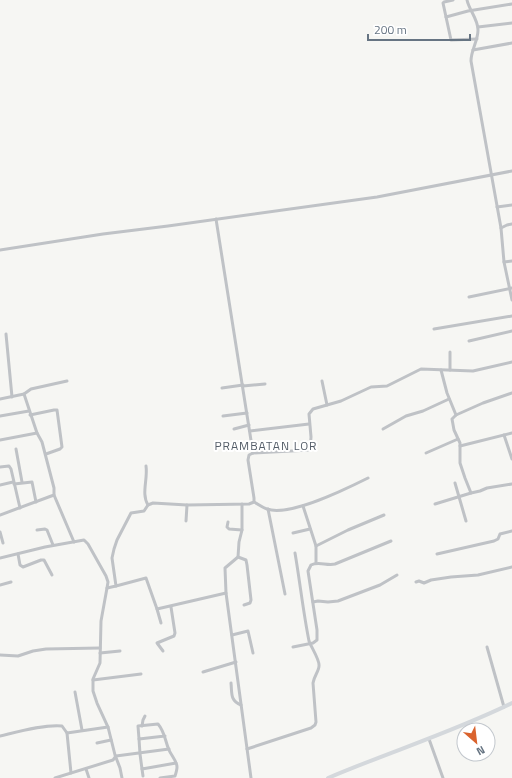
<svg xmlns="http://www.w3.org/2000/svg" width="512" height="778" viewBox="0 0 512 778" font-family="'Titillium Web',sans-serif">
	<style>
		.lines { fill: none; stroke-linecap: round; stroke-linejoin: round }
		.minor { stroke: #bfc2c6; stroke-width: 3 }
		.secondary { stroke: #d4d8dc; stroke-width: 4 }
		.labels { text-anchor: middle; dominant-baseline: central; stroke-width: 4; stroke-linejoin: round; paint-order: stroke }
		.quarter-label { font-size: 12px; letter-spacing: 1px; fill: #545d68; stroke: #fff }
	</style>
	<rect width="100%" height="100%" fill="#f6f6f3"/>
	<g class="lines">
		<!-- minor -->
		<g class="minor">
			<path d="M453,0L444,2L443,3L451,40L477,39"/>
			<path d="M467,0C469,10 478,19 478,30C478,41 471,50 471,61L501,228L504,262L512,300"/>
			<path d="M446,17L468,11L512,4"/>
			<path d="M478,27L512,23"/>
			<path d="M473,50L512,43"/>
			<path d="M497,207L512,205"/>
			<path d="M216,219L253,453"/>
			<path d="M501,228L507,225L512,224"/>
			<path d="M0,250L103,234L168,226L377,197L512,171"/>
			<path d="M504,262L512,261"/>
			<path d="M469,297L512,288"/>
			<path d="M434,329L512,316"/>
			<path d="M6,334L12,397"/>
			<path d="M469,341L512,331"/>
			<path d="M450,352V370"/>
			<path d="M441,370L447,393L456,415L483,403L512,393"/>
			<path d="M322,381L327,405"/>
			<path d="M243,386L265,384"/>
			<path d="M222,388L243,385"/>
			<path d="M0,399L24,394L31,389L67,381"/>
			<path d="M30,415L54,410H57L62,447L60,449L46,454"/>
			<path d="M456,415L452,419L454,430L460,443V463L465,478L471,493L480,491L487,488L512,484"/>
			<path d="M0,416L29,411"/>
			<path d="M223,416L247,413"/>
			<path d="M234,429L249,425"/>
			<path d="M383,429L406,416L423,411L449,399"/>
			<path d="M250,431L309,424"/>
			<path d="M504,435L512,459"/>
			<path d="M0,440L37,433"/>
			<path d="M460,446L512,433"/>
			<path d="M16,449L22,482"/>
			<path d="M426,453L458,439"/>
			<path d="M146,466C148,479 141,494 148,505"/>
			<path d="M0,467L9,466L11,469L20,508"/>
			<path d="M455,483L466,521"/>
			<path d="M14,484L32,482L36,502"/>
			<path d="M0,485L13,482"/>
			<path d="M54,495L74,542"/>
			<path d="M254,502C258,504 263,508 267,509C290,517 346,489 368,478"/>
			<path d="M242,504V530L239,542L238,557L225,568L226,593L251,778"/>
			<path d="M435,504L471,493"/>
			<path d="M303,506L316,546V563"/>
			<path d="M268,509L285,594"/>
			<path d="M0,515L54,495V488L42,442L37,433L24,394"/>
			<path d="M186,521L187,505"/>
			<path d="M228,522L227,527L229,529L242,530"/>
			<path d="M37,530L45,529L47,530L53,545"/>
			<path d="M0,532L3,543"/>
			<path d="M293,533L310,529"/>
			<path d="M316,546L348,530L384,515"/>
			<path d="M18,554L20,565L23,567L41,560H44L52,575"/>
			<path d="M437,554L494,541L498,539L500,534L512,531"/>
			<path d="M238,557L246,560L247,565L251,600L250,603L244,605"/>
			<path d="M0,558L45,547L84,540L88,544L106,576L108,582L107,588L116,586L112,558L114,549L117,540L131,513L144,511L148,505L153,503L187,505L249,504L254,502V498L248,460L249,455L253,453L310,450L311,437L309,414L313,409L341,401L371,387L387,386L421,369L473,371L512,362"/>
			<path d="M416,582L419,581L424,583L431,580L451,577L478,575L512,567"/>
			<path d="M0,585L11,582"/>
			<path d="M116,586L146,578L157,609L226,593"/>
			<path d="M107,588L101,621L100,663L93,679V691L97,703L108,727L115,755L120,768L122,778"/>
			<path d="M313,602L318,601L328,602L338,601L380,585L397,575"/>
			<path d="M157,609L161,623"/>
			<path d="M232,635L248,631L253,653"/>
			<path d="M293,647L313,643L317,640V630L308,571L311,565C318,561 327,566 335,564L391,541"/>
			<path d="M487,647L504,707"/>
			<path d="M163,651L157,643L174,636L175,633L171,607"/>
			<path d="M100,653L120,651"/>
			<path d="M0,655L18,656L33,651L46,649L100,648"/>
			<path d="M203,672L236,662"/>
			<path d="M93,680L141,674"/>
			<path d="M231,683C232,693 230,701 241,705"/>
			<path d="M75,692L82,730"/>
			<path d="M142,726L143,720L145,716"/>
			<path d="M67,733L71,773"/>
			<path d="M0,736C17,732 45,724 62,726L67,733L108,727"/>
			<path d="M139,739L140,754L142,769L176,763"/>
			<path d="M429,739L443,778"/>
			<path d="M97,743L111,740"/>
			<path d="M247,749L311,728L315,725L316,722L313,683C314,676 319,671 319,666C320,660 311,647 309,641C303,611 300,582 295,553"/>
			<path d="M86,769L89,778"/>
			<path d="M142,769L143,776"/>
			<path d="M55,778L113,760L116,756L169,749"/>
			<path d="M160,778L175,776C176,773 177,770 177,767C177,761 171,755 169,750C165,741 165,732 158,724L138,726L139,739L165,736"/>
		</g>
		<!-- secondary -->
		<path class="secondary" d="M328,778C389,752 453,732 512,703"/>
	</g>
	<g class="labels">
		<!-- quarter labels -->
		<g class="quarter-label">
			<text x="266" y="445">PRAMBATAN LOR</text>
		</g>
	</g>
	<!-- north arrow -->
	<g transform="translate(476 742) rotate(152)"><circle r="19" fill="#ffffff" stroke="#c2c7cd"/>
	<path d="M0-3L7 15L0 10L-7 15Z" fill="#da632e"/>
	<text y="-6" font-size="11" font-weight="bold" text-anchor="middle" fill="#667482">N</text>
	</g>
	<!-- scale -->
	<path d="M368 34v6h102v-6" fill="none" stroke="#667482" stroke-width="2"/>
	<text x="374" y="34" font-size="12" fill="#667482" stroke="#ffffff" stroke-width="3" paint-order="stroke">200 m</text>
</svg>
